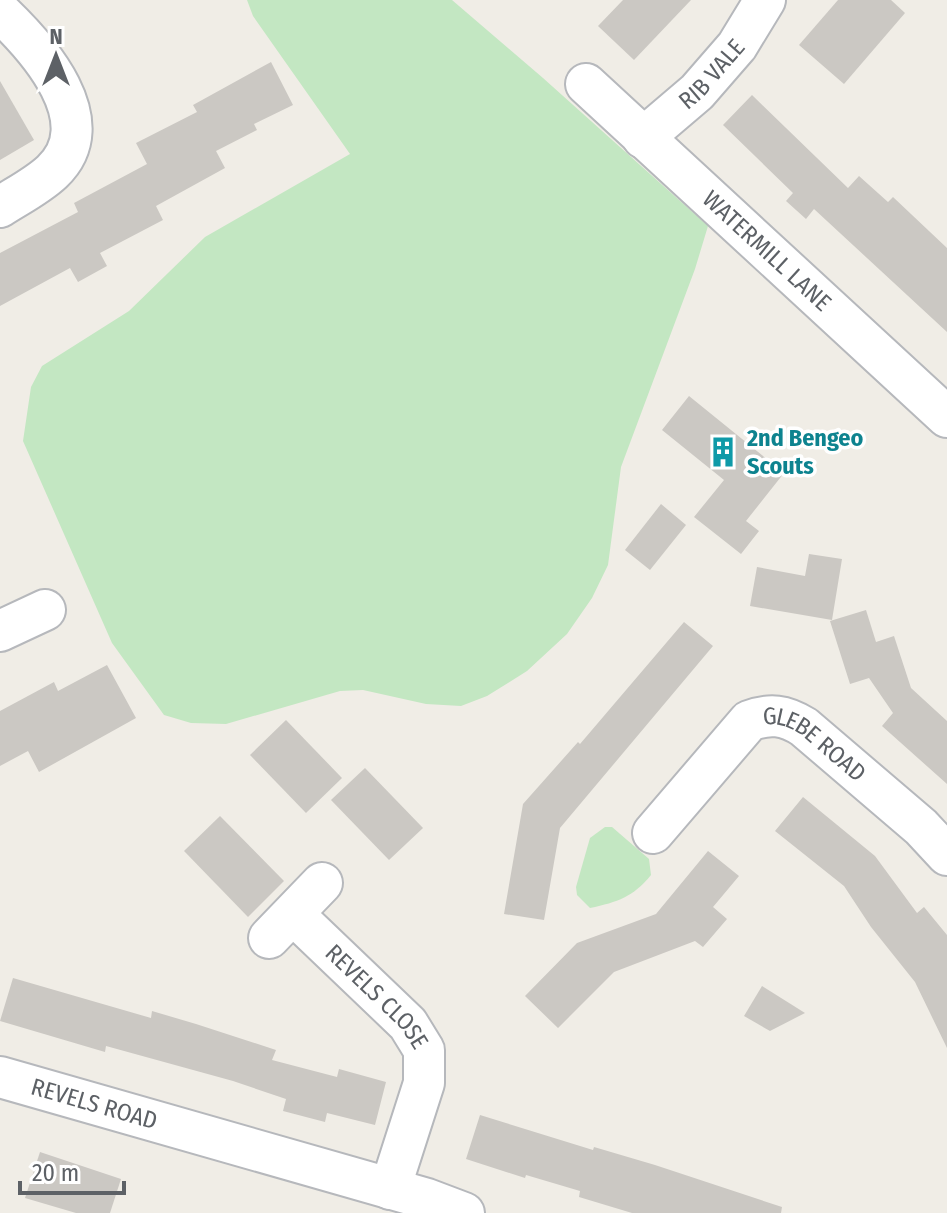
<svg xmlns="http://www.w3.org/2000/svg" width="947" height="1213" viewBox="0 0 947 1213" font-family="'Fira Sans Condensed',sans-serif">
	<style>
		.green { fill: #c3e7c2 }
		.building { fill: #cbc8c3 }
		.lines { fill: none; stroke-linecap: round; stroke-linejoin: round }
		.minor-casing { stroke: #b6b8bc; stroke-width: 44 }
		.minor { stroke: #fff; stroke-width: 40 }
		.labels { text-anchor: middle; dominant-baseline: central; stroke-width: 7; stroke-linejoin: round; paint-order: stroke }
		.street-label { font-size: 24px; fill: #5d6166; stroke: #fff }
		.culture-label { font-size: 24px; font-weight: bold; fill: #0d838f; stroke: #fff; text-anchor: start }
	</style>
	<rect width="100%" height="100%" fill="#f0ede6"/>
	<!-- green -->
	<g class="green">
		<path d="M247,0H452L543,78L708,226L695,269L621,467L608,565L592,598L567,634L527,671L487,696L461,706L426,704L363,690L340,691L226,724L191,723L164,715L112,643L23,441L31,387L42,366L129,311L205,237L350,154L253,16Z"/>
		<path d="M605,827H612L649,859L651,875C633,897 618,902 590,908L577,895L576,887L590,838Z"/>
	</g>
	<!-- building -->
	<g class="building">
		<path d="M623,0H691L634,60L598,26Z"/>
		<path d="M838,0H891L905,13L844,84L799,45Z"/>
		<path d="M271,62L293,105L254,124L257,130L216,151L225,168L156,206L163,220L100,253L107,266L78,282L70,268L0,306V253L78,212L74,203L147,164L136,143L197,112L193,105Z"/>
		<path d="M0,81L34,140L0,160Z"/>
		<path d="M752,95L848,188L859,176L888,202L893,197L947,248V332L814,209L806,219L786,201L793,193L723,125Z"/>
		<path d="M689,396L784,473L746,521L759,531L741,554L694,517L724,480L662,430Z"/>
		<path d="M661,504L686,525L650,570L625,550Z"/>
		<path d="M809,554L842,559L832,620L750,606L757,567L805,576Z"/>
		<path d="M866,610L876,642L894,636L911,688L947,721V784L882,726L893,713L869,678L850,684L830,621Z"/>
		<path d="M684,622L713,646L560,828L544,920L504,914L523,804L578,742L580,744Z"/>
		<path d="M107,665L136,718L39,772L28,751L0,766V711L54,682L58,691Z"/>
		<path d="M286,720L342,778L306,813L250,755Z"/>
		<path d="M365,768L423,828L389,860L331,800Z"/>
		<path d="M803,797L875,856L917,913L924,907L947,935V1048L915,982L871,927L844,886L775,831Z"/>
		<path d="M220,816L284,881L248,917L184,851Z"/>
		<path d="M708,851L739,876L713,907L727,919L703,947L695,941L614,972L558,1028L525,996L577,943L656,914Z"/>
		<path d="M13,978L151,1018L152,1011L196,1024L276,1050L272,1060L337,1077L339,1069L386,1082L375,1125L327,1113L325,1122L283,1111L286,1099L233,1081L106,1046L105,1052L0,1021Z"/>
		<path d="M762,986L805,1013L770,1031L744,1016Z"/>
		<path d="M480,1115L593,1150L594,1147L655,1165L782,1207L781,1213H632L579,1197L580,1191L526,1175L525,1178L466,1159Z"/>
		<path d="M40,1152L121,1179L110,1213H76L25,1198Z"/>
	</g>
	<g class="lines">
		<!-- minor casing -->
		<g class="minor-casing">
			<g id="minor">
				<path d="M0,12C38,48 105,122 52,172C37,186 17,196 0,207"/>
				<path id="s1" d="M586,84L947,417"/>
				<path id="s2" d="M643,138L697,92L737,46L765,0"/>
				<path d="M0,631L45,610"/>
				<path id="s3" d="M653,833L749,721C770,713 785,715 804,727L921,827L947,855"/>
				<path id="s4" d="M293,914L408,1024L424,1050V1083L390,1189"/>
				<path d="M269,938L322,883"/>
				<path id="s5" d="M0,1077L427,1199L464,1213"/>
			</g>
		</g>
		<!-- minor -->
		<use href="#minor" class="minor"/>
	</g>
	<!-- icons -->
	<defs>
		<g id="building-bare" transform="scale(2.4)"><path d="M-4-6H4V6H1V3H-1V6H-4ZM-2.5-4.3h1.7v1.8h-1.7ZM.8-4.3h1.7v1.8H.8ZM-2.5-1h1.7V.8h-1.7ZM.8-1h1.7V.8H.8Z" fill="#0f9aa8" stroke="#fff" stroke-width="2.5" paint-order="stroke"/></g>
	</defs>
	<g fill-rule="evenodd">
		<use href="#building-bare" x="723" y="452"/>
	</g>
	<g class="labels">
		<!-- street labels -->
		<g class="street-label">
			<text stroke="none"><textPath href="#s2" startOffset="94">RIB VALE</textPath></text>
			<text stroke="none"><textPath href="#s1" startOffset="246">WATERMILL LANE</textPath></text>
			<text stroke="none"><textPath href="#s3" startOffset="222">GLEBE ROAD</textPath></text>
			<text stroke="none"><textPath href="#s4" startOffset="118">REVELS CLOSE</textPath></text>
			<text stroke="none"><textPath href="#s5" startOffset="98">REVELS ROAD</textPath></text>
		</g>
		<!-- culture labels -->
		<g class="culture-label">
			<text x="747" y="438">2nd Bengeo<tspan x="747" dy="28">Scouts</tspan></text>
		</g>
	</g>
	<!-- north arrow -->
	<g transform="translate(56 56)" stroke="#ffffff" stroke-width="6" paint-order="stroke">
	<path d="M0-6L14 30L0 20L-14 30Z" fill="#5d6166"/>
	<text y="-12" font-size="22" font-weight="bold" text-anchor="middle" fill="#5d6166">N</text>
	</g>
	<!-- scale -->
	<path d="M20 1181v12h104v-12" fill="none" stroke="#5d6166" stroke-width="4"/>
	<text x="32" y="1181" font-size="24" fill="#5d6166" stroke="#ffffff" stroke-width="6" paint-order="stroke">20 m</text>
</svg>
